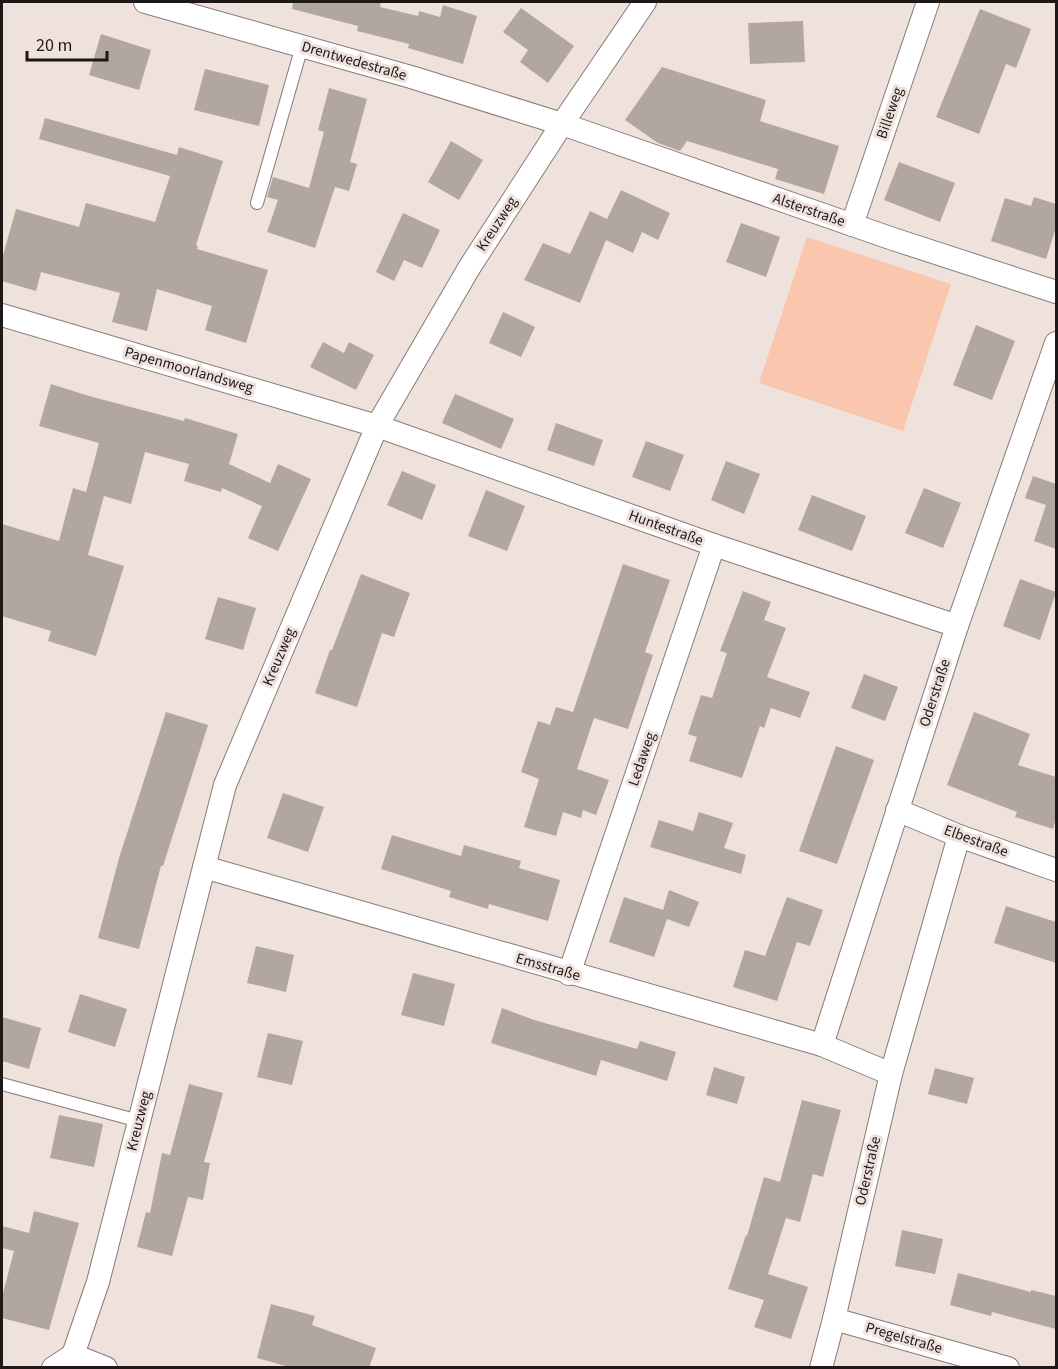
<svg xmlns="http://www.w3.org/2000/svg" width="1058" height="1369" viewBox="0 0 1058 1369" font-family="'Source Sans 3',sans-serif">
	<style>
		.green { fill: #fac6ae }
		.building { fill: #b1a6a0 }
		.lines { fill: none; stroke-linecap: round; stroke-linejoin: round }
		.service-casing { stroke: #867b76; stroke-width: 14 }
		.minor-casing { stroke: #867b76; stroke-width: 24 }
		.service { stroke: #fff; stroke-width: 12 }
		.minor { stroke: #fff; stroke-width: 22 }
		.labels { text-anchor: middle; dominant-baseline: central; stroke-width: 6; stroke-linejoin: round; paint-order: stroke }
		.street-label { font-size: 15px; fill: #1e1918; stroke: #efe2dd }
	</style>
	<rect width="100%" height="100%" fill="#efe2dd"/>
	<!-- green -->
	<path class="green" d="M807,237L951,284L903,431L759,383Z"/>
	<!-- building -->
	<g class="building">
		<path d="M293,2H381L380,7L418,16L419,11L440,17L443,5L477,16L463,64L408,48L409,44L357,31L358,26L292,9Z"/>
		<path d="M521,8L574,46L548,83L520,62L528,50L503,32Z"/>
		<path d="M980,9L1031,29L1016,68L1006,64L979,134L936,117Z"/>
		<path d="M803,21L805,62L750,64L748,23Z"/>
		<path d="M101,34L151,50L139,90L89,75Z"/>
		<path d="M662,67L766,100L760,121L839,146L824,194L775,179L778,169L687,141L680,151L658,143L625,120Z"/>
		<path d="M205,69L269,85L259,126L194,110Z"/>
		<path d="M329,88L367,99L350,162L357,164L349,191L335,187L315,248L267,232L278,200L267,197L273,177L309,188L324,132L318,130Z"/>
		<path d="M45,118L177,155L179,147L223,161L196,245L198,246L197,249L268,270L246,343L205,330L212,306L157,289L147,331L112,322L120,293L41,272L36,291L2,281V259L16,209L79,227L86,203L155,222L170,176L39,139Z"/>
		<path d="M451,141L483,160L459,200L428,182Z"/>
		<path d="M899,162L955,183L940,222L884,200Z"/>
		<path d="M621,190L670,213L658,240L642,232L633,253L606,240L580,303L524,280L543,243L570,254L590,211L607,219Z"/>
		<path d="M1034,197L1056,204V227L1046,259L991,241L1005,198L1031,206Z"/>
		<path d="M403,213L440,230L422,268L404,260L394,281L376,272Z"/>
		<path d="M741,223L780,237L766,277L726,262Z"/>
		<path d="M503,312L535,327L521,357L489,343Z"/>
		<path d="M976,325L1015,341L992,400L953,385Z"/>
		<path d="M323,342L344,353L349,342L374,355L356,390L310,367Z"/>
		<path d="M51,384L89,396L184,421L185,418L238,434L229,464L270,483L278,464L311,479L278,551L248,538L262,506L222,488L221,492L184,481L189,464L145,452L131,504L104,496L88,555L124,566L96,656L48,641L51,631L2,616V524L59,541L73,488L86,492L99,443L39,426Z"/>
		<path d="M455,394L514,419L501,449L442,423Z"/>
		<path d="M556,423L603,440L594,466L547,450Z"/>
		<path d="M646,441L684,455L670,491L632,477Z"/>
		<path d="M726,461L760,474L744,514L711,500Z"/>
		<path d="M402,471L436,485L422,520L387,505Z"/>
		<path d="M1033,476L1056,484V549L1034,541L1046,505L1025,498Z"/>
		<path d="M924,488L961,503L943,548L905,533Z"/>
		<path d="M486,490L525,506L507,551L468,536Z"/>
		<path d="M812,495L866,516L852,551L798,530Z"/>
		<path d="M623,564L670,580L645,652L653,655L628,729L594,718L577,769L609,780L596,815L583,810L581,818L563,812L556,836L524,827L539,779L521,772L538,721L550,725L556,707L573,712Z"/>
		<path d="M361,574L410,593L394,637L382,633L357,707L315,693L330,650H332Z"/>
		<path d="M1020,579L1056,592L1040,640L1003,626Z"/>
		<path d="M743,591L771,602L764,620L786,628L767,677L810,692L800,718L771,708L764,728L760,726L742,778L689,761L697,737L688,734L701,695L712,698L727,653L720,651Z"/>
		<path d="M218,597L256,608L243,650L205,639Z"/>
		<path d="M864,674L898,687L885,721L851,708Z"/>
		<path d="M166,712L208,725L163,866H161L139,949L98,938L119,858Z"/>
		<path d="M974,712L1030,734L1018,765L1056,777V818L1053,829L1015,817L1017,812L947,785Z"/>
		<path d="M836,746L874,760L837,864L799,851Z"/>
		<path d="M283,793L324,807L308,852L267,838Z"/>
		<path d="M699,812L733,823L724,848L746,855L741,874L650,847L659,820L693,831Z"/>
		<path d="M392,835L461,856L464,845L521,861L519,868L560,880L548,921L489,904L488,909L449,897L451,891L381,869Z"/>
		<path d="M669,890L699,902L689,927L667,919L654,957L609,942L624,897L663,910Z"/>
		<path d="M787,897L823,910L810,946L797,942L777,1001L733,987L745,950L765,956Z"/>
		<path d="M1006,906L1056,922V963L994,943Z"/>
		<path d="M256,946L294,955L286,992L247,983Z"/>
		<path d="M413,973L455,984L444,1026L401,1015Z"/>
		<path d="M80,994L127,1009L115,1047L68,1032Z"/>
		<path d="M502,1008L534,1020L637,1049L640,1041L676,1052L667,1081L601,1060L596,1076L491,1043Z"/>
		<path d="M2,1017L41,1028L29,1069L2,1061Z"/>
		<path d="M268,1033L303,1041L292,1085L257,1077Z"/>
		<path d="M714,1067L745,1077L737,1104L706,1095Z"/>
		<path d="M935,1068L974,1078L967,1104L928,1094Z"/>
		<path d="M189,1084L223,1093L204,1162L210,1163L203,1200L188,1197L172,1256L137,1247L146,1212L150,1213L162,1153L170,1155Z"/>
		<path d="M802,1100L841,1110L823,1177L813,1174L800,1222L786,1218L768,1274L808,1287L791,1339L754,1327L764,1300L728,1289L746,1235L747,1236L764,1177L780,1182Z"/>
		<path d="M59,1115L103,1124L94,1167L50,1158Z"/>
		<path d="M34,1211L79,1223L49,1330L2,1318V1297L14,1251L2,1248V1226L29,1233Z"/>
		<path d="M902,1230L943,1239L935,1274L895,1266Z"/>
		<path d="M958,1273L1031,1292V1290L1056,1296V1329L992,1312L991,1316L950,1305Z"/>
		<path d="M271,1304L315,1316L312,1325L376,1348L369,1368H293L257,1358Z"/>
	</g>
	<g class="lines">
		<!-- service casing -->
		<g class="service-casing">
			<g id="service">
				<path d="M257,203L302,46"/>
				<path d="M2,1084L139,1121"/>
			</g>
		</g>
		<!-- minor casing -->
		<g class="minor-casing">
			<g id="minor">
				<path d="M145,2L411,77L562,124L893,239L1056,292"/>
				<path d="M852,225L928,2"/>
				<path d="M2,315L377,426L714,545L957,626"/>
				<path d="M897,810L959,836L1056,870"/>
				<path d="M204,867L822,1045L891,1074"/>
				<path d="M569,974L714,545"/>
				<path d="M822,1045L957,626L1056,343"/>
				<path d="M834,1319L1008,1368"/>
				<path d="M73,1355L106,1368"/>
				<path d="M53,1368L73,1355L98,1282L225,785L377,426L469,268L562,124L645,2"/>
				<path d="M821,1368L834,1319L891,1074L959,836"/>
			</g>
		</g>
		<!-- service -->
		<use href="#service" class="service"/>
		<!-- minor -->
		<use href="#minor" class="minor"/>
	</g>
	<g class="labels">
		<!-- street labels -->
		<g class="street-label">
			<text transform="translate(354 61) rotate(16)">Drentwedestraße</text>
			<text transform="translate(890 113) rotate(-71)">Billeweg</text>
			<text transform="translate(809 210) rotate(19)">Alsterstraße</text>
			<text transform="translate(497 224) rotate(-57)">Kreuzweg</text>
			<text transform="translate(189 370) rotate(16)">Papenmoorlandsweg</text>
			<text transform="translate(666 528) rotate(20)">Huntestraße</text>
			<text transform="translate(279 657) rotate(-67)">Kreuzweg</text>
			<text transform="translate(935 693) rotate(-72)">Oderstraße</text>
			<text transform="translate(642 759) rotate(-71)">Ledaweg</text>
			<text transform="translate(976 841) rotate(20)">Elbestraße</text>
			<text transform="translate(548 967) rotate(16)">Emsstraße</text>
			<text transform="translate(139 1121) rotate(-76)">Kreuzweg</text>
			<text transform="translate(868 1171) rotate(-77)">Oderstraße</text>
			<text transform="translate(904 1338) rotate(16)">Pregelstraße</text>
		</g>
	</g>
	<!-- border -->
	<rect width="1058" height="1369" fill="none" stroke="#1e1918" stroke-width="6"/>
	<!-- scale -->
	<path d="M27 51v9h80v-9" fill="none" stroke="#1e1918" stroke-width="3"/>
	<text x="36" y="51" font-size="18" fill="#1e1918" stroke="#efe2dd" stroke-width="4.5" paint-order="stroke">20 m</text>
</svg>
